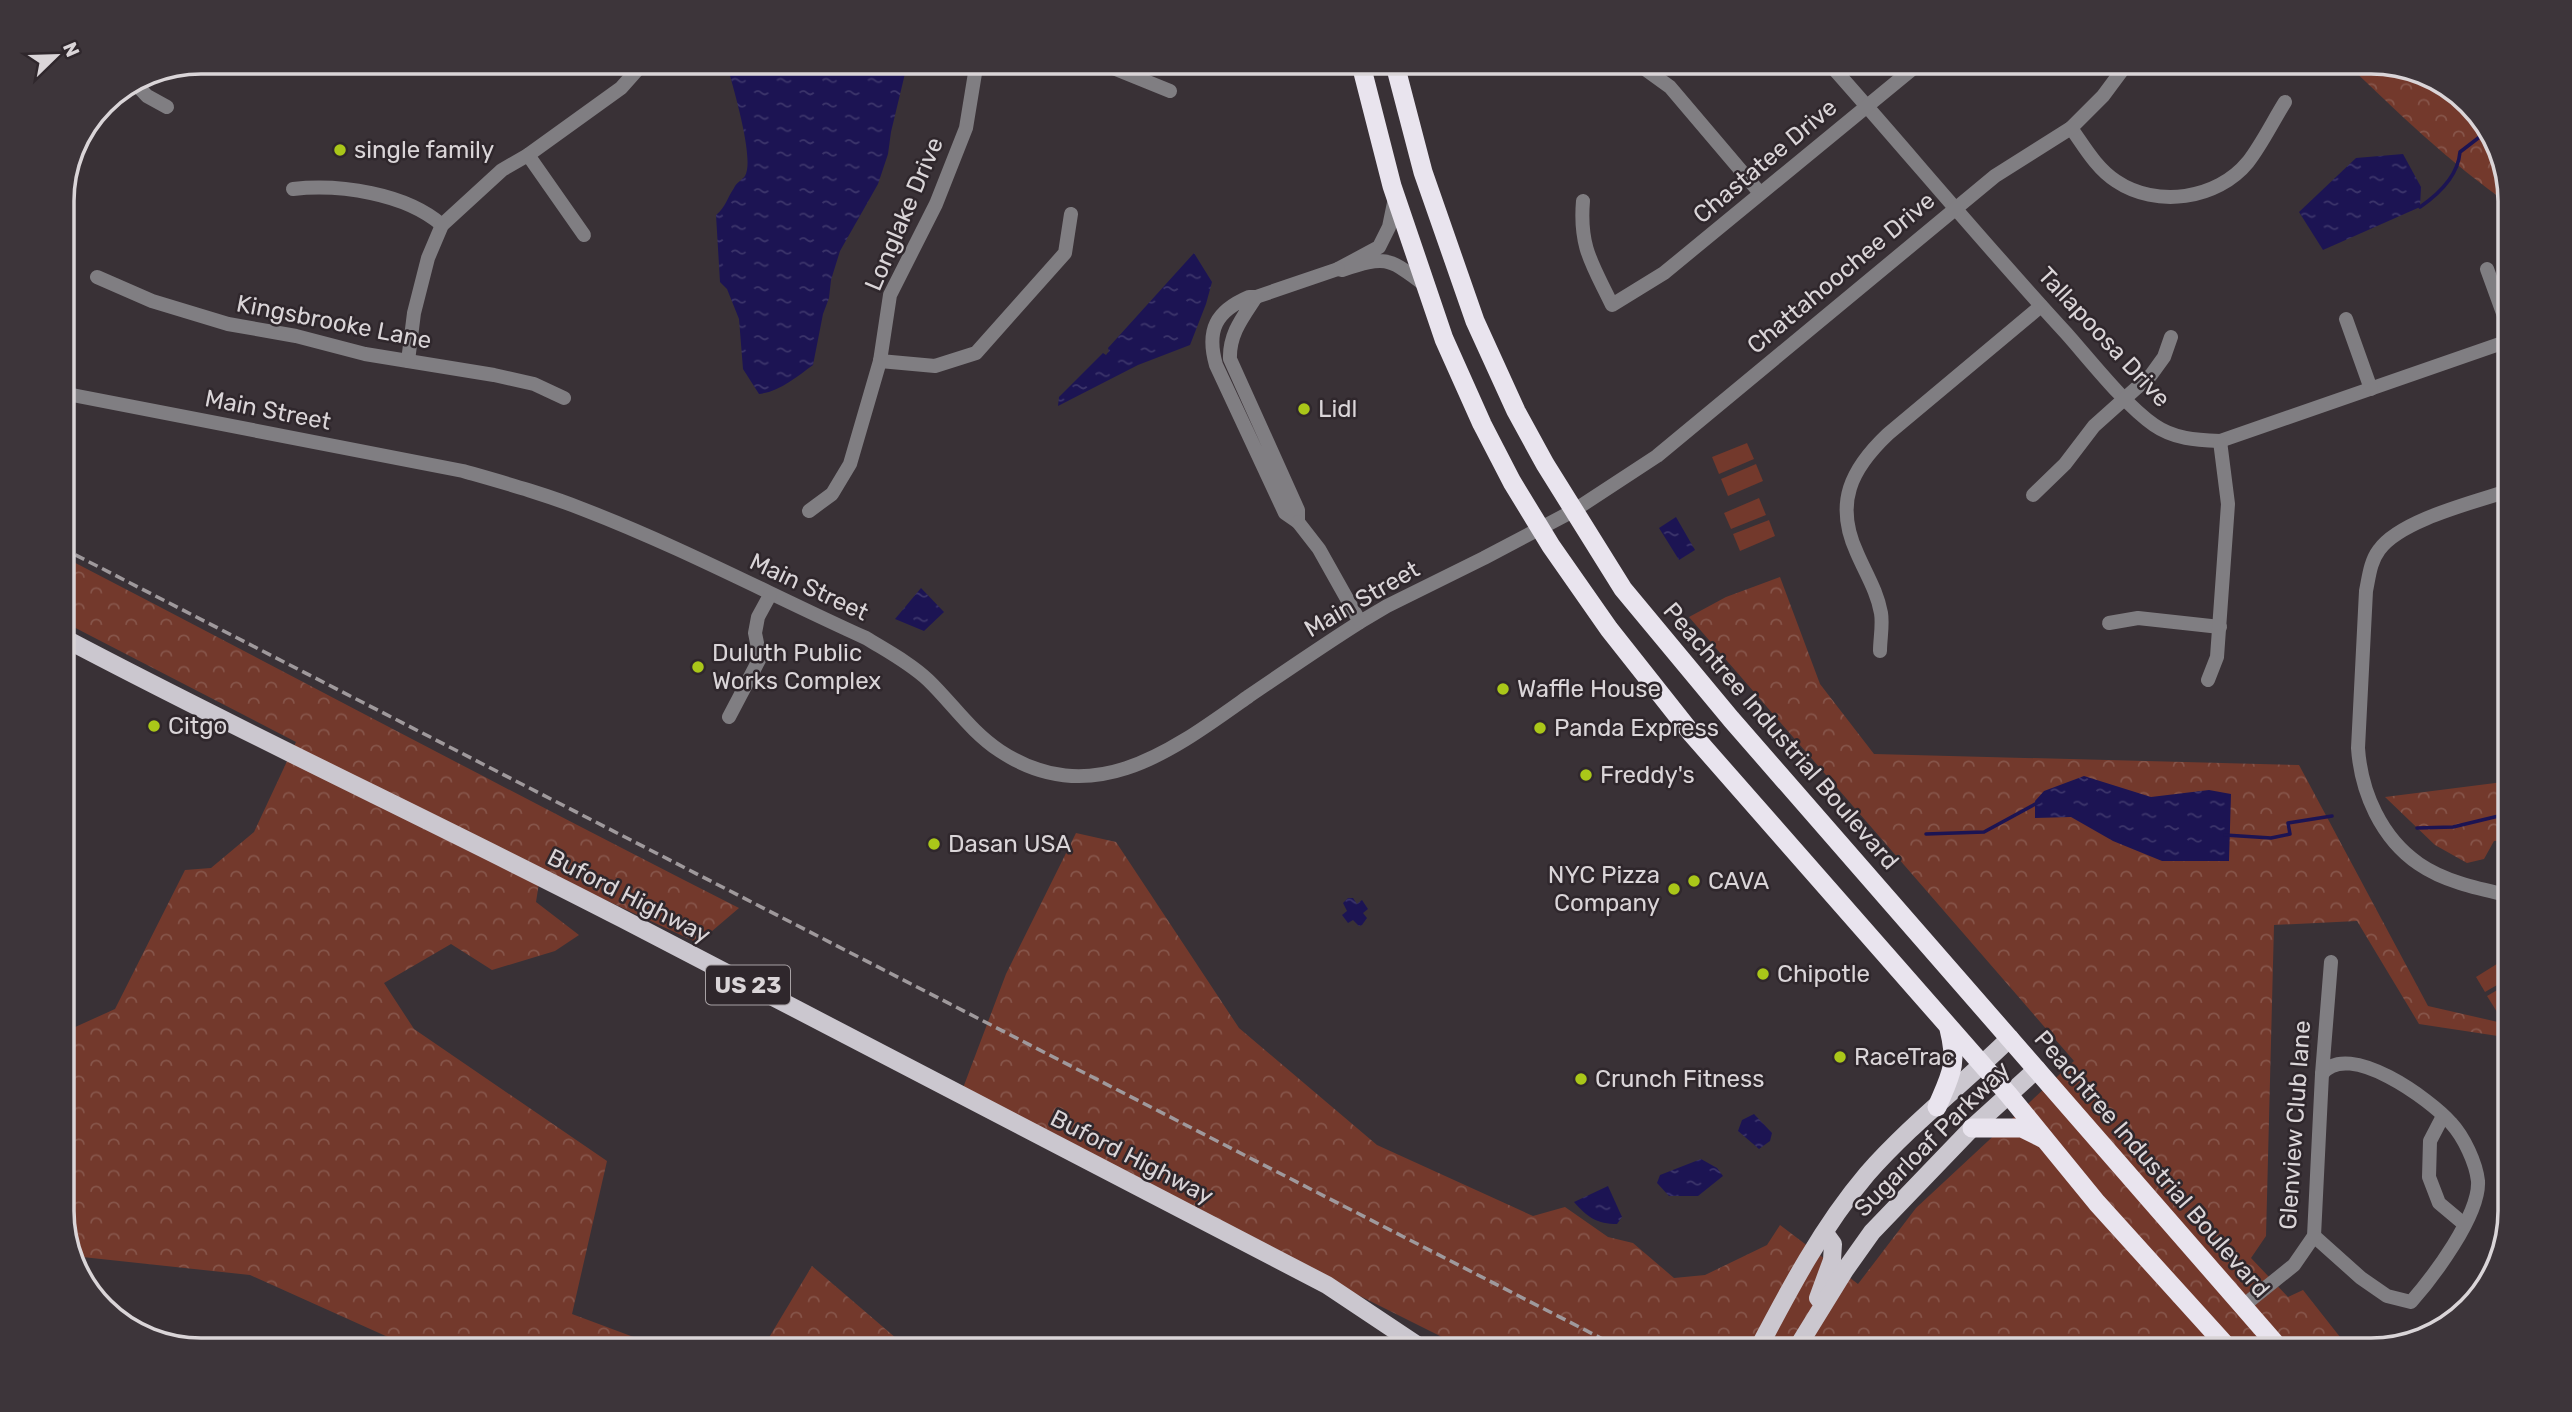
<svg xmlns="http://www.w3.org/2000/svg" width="2572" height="1412" viewBox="0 0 2572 1412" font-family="Rubik,sans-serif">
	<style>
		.forest { fill: url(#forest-crowns) }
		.pitch { fill: #73392c }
		.water { fill: url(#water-ripples) }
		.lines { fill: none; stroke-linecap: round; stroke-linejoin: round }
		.stream { stroke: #1c1453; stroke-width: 3.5 }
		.minor { stroke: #807e82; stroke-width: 14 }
		.major { stroke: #cbc7cf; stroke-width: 18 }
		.highway { stroke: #e9e4ee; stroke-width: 19 }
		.rail { stroke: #9f999c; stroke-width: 3.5; stroke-dasharray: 10 5; stroke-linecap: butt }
		.poi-dot { fill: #aac719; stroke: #2f272c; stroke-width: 2.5 }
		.labels { text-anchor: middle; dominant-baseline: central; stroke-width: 5; stroke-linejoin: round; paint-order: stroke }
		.shield { fill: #2f272c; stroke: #a7a1a4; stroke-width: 2 }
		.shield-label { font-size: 23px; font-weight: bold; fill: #dad5d8 }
		.poi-label { font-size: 24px; fill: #dad5d8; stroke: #2f272c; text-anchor: start }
		.street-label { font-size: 24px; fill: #dad5d8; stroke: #2f272c }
		.rim { fill: none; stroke: #dad5d8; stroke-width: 3.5 }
	</style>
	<defs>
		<pattern id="forest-crowns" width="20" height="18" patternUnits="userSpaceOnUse" patternTransform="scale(1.75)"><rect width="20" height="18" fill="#73392c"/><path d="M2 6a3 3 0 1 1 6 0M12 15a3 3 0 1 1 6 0" fill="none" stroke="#86554a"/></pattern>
		<pattern id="water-ripples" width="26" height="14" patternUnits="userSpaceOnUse" patternTransform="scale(1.75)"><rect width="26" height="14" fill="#1c1453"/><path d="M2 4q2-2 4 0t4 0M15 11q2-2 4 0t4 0" fill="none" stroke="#3c356b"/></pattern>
	</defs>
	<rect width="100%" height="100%" fill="#393136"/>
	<!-- forest -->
	<g class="forest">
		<path d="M2344,61H2372L2434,76L2488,123L2510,191V205C2450,163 2397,112 2344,61Z"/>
		<path d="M62,556C288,673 512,793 739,908L698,943L541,870L536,902L579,935L555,951L492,970L451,944L384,983L414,1029L607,1161L572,1314L671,1351H419L250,1275L73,1256L62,1221V1033L115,1009L185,870L211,868L254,832L296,742L62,621Z"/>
		<path d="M1780,577L1820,684L1874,754L2299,765L2428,1006L2511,1025V1038L2419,1024L2357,921L2274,925L2266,1236L2251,1258L2288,1297L2303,1290L2351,1351H1470L960,1096L1006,974L1076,833L1116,842L1239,1028L1377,1145L1533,1216L1565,1207L1608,1237L1633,1243L1674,1278L1705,1275L1767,1245L1780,1225L1858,1284L1916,1208L2074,1061L1689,617L1726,597Z"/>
		<path d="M2511,781V840L2494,841L2484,859L2467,863L2435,845L2385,797Z"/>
		<path d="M812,1266L911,1351H761Z"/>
	</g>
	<!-- pitch -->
	<g class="pitch">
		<path d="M1747,443L1754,459L1719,474L1712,457Z"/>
		<path d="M1756,464L1763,481L1728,496L1721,479Z"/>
		<path d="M1759,498L1766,515L1731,529L1724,513Z"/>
		<path d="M1769,520L1775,536L1740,551L1733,534Z"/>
		<path d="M2508,957L2511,977L2485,992L2476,977Z"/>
		<path d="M2511,982V1003L2497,1012L2487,996Z"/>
	</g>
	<!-- water -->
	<g class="water">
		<path d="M728,61H908L891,132L888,154L878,184L840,251L831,280L829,298L823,314L813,365C798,376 779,392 759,394L743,369L739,319L727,289L720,282L716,215C726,207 727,198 734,188C736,183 742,180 745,176C755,159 733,88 728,68Z"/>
		<path d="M2403,154L2421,187L2420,207L2323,250L2299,212L2356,158Z"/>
		<path d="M1194,253L1212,282L1206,304L1190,345L1138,365L1058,406L1059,397L1103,353L1106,355L1109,351L1108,348Z"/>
		<path d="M1676,517L1695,550L1679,560L1659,528Z"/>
		<path d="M921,588L944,612L924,631L895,619Z"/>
		<path d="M2084,776L2151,797L2209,790L2231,794L2229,861H2162L2113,841L2071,817L2035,818V801L2044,791Z"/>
		<path d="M1348,898H1353L1357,904L1362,900L1368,909L1363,913L1367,918L1362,925L1359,926L1353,920L1348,923L1342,915L1347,911L1343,903Z"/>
		<path d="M1754,1114L1772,1133L1770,1141L1759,1149L1738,1131L1742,1120Z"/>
		<path d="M1701,1159L1717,1168L1723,1176L1698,1196H1669L1657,1183L1660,1175Z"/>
		<path d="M1608,1186L1622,1217L1617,1224C1597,1224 1587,1217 1574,1202Z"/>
	</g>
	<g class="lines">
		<!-- stream -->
		<g class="stream">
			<path d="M2420,207C2439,194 2458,175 2460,152L2490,129"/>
			<path d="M2417,828L2453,827L2511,813"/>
			<path d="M1926,834L1984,832L2039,802"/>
			<path d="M2225,835L2271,838L2290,834L2288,823L2332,816"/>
		</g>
		<!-- minor -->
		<g class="minor">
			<path d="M1096,61L1170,91"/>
			<path d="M1634,61L1670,87L1760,193"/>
			<path d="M1827,61C1907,151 1984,244 2066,333C2090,360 2125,405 2154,425C2174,439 2196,440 2220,441L2511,340"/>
			<path d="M133,81L147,96L167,107"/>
			<path d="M2071,128C2084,146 2096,168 2116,181C2156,208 2217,200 2248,162C2262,144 2273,121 2285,102"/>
			<path d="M528,155L584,235"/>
			<path d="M293,189C340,184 405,193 442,225"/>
			<path d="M1395,198L1389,227L1379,247L1338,269L1342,270C1388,255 1388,258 1425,285"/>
			<path d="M1583,201C1579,248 1593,265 1612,305L1664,273L1922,61"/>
			<path d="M2487,269L2511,335"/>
			<path d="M97,277L152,301L228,324L296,336L365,354L494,375L534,384L564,398"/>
			<path d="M1249,297H1256C1243,317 1229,334 1230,359L1298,510V522L1285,513L1216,365C1206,330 1216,311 1249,297Z"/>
			<path d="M1256,297L1338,269"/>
			<path d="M2346,319L2371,389"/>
			<path d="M408,361L414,313L428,258L442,225L502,170L528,155L621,88L645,61"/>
			<path d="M880,361L935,366L976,353L1065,253L1071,214"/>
			<path d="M62,393L463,471C505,483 545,494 585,510C681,547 773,596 866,638C887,651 910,663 928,680C952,703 971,732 1000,751C1093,812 1173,750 1249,696C1286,671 1322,646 1360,622L1387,606L1484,558L1573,511L1657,456L1995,176L2071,128L2103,96L2129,61"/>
			<path d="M2511,490C2475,502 2400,520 2379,550C2370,562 2369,577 2366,591L2358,748C2361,792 2381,838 2419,864C2445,882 2480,889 2511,896"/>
			<path d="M2033,495L2065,464L2094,426L2151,375L2164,357L2171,337"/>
			<path d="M809,511L832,494L850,464L880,361L890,295L936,204L966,128L977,61"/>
			<path d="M1298,522L1319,549L1360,622"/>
			<path d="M2109,623L2138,618L2220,627"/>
			<path d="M1880,651C1880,639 1883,625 1881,613C1877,591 1866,574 1857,553C1834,503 1851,469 1888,434L2041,306"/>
			<path d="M2208,680L2217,657L2228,504L2220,441"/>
			<path d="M729,717L760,658L755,633L758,617L770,595"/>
			<path d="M2443,1116L2430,1141L2429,1177L2439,1203L2464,1224"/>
			<path d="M2314,1236L2361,1278L2387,1296L2411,1302C2433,1277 2480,1215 2478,1181C2476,1163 2464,1137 2451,1123C2431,1100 2348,1039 2322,1074"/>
			<path d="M2243,1306L2294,1265L2314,1236L2322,1074L2331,962"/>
		</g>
		<!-- major -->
		<g class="major">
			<path d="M62,637C247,735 437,823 623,919C858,1041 1092,1164 1327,1285L1426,1351"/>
			<path d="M1818,1298L1832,1260L1833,1244L1825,1233"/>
			<path d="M1757,1351C1789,1290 1822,1227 1867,1174C1910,1125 1963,1084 2010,1038"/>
			<path d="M1795,1351L1845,1270L1872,1232L1972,1128L2037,1069"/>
		</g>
		<!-- highway -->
		<g class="highway">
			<path d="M1360,61L1392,186L1444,339L1482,424L1512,482L1551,546L1609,629L1692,734L2008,1094L2097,1203L2231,1351"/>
			<path d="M1394,61L1423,172L1475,321L1516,411L1545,464L1623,589L1731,719L2282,1351"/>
			<path d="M1937,1107C1951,1074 1958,1065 1949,1029"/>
			<path d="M1972,1128H2022L2042,1138"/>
		</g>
		<!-- rail -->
		<path class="rail" d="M62,548L1626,1351"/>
	</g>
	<!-- markers -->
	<g class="poi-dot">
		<circle cx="340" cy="150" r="7"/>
		<circle cx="1304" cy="409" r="7"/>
		<circle cx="698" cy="667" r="7"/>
		<circle cx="1503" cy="689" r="7"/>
		<circle cx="154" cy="726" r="7"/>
		<circle cx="1540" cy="728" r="7"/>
		<circle cx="1586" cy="775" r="7"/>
		<circle cx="934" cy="844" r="7"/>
		<circle cx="1694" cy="881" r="7"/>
		<circle cx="1674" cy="889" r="7"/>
		<circle cx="1763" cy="974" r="7"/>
		<circle cx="1840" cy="1057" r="7"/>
		<circle cx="1581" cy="1079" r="7"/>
	</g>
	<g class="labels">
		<!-- shield labels -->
		<rect class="shield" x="706" y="965.5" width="84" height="39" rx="5"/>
		<g class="shield-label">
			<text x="748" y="985">US 23</text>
		</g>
		<!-- poi labels -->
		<g class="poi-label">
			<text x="354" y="150">single family</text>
			<text x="1318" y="409">Lidl</text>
			<text x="712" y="653">Duluth Public<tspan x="712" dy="28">Works Complex</tspan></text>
			<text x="1517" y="689">Waffle House</text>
			<text x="168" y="726">Citgo</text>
			<text x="1554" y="728">Panda Express</text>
			<text x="1600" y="775">Freddy's</text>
			<text x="948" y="844">Dasan USA</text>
			<text x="1660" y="875" text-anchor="end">NYC Pizza<tspan x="1660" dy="28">Company</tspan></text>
			<text x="1708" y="881">CAVA</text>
			<text x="1777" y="974">Chipotle</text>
			<text x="1854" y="1057">RaceTrac</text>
			<text x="1595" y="1079">Crunch Fitness</text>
		</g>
		<!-- street labels -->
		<g class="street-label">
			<text transform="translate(1765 161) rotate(-40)">Chastatee Drive</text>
			<text transform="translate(904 214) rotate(-67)">Longlake Drive</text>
			<text transform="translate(1841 273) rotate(-40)">Chattahoochee Drive</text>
			<text transform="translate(334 322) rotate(11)">Kingsbrooke Lane</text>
			<text transform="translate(2104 337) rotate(47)">Tallapoosa Drive</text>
			<text transform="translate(268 410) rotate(11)">Main Street</text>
			<text transform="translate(809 587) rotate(25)">Main Street</text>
			<text transform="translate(1362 599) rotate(-30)">Main Street</text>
			<text transform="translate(1781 736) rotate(49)">Peachtree Industrial Boulevard</text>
			<text transform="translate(629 896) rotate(27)">Buford Highway</text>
			<text transform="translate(2295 1125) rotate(-86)">Glenview Club lane</text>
			<text transform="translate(1932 1139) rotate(-45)">Sugarloaf Parkway</text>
			<text transform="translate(1132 1157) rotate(27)">Buford Highway</text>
			<text transform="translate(2152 1164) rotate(49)">Peachtree Industrial Boulevard</text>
		</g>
	</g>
	<!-- crop -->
	<path d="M0 0H2572V1412H0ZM201 74H2371A127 127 0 0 1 2498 201V1211A127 127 0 0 1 2371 1338H201A127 127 0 0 1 74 1211V201A127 127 0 0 1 201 74Z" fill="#3d353a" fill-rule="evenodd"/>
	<path class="rim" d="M201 74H2371A127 127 0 0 1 2498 201V1211A127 127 0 0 1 2371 1338H201A127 127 0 0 1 74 1211V201A127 127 0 0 1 201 74Z"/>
	<!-- north arrow -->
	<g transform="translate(56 56) rotate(67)" stroke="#2f272c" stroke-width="5" paint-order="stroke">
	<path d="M0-5L12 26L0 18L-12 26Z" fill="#dad5d8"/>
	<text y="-10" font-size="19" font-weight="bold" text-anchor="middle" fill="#dad5d8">N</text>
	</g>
</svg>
